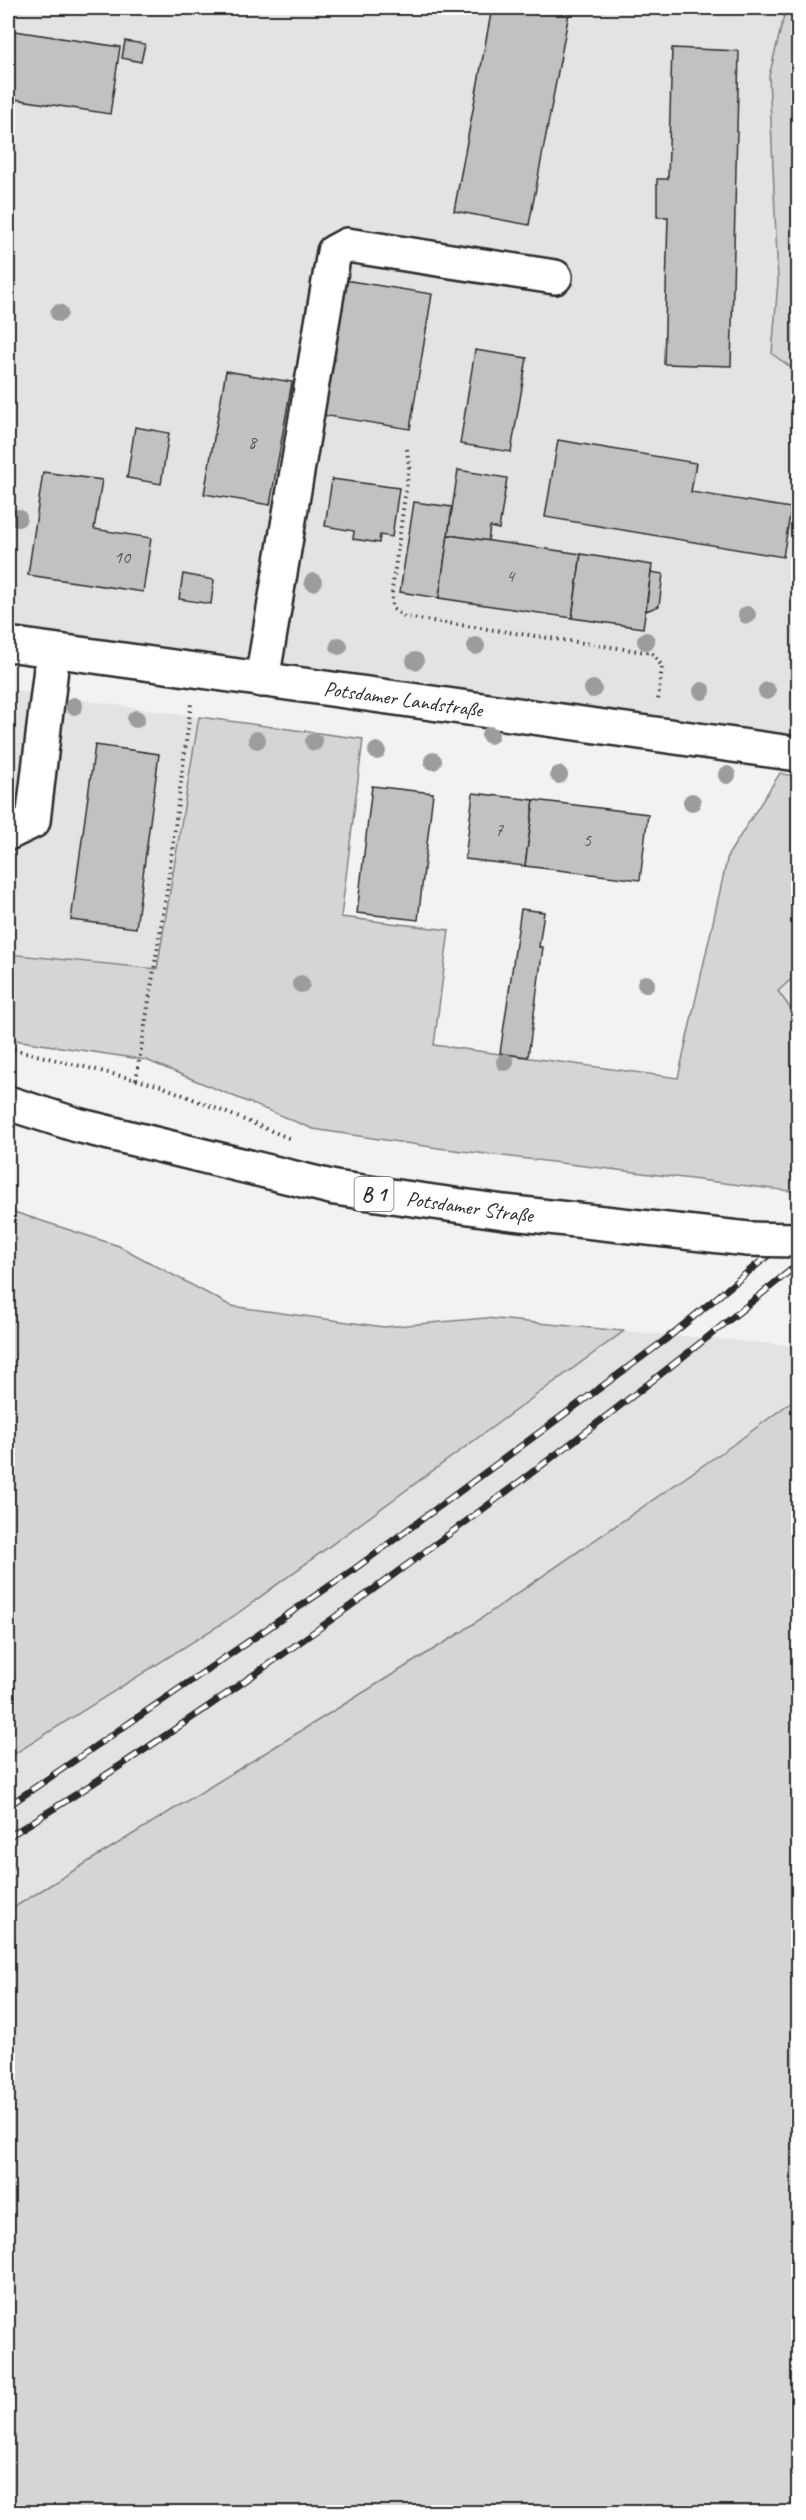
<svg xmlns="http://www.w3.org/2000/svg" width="806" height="2520" viewBox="0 0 806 2520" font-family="Caveat,sans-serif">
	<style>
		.built { fill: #e3e3e3 }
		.green { fill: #d5d5d5; stroke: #808080; stroke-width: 1.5 }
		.building { fill: #c1c1c1; stroke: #2b2b2b; stroke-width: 1.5 }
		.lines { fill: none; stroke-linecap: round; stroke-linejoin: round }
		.minor-casing { stroke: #2b2b2b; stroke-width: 38 }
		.major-casing { stroke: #2b2b2b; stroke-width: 38 }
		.path { stroke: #2b2b2b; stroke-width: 4; stroke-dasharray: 1.5 4.5; stroke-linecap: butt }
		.minor { stroke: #fff; stroke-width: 33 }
		.major { stroke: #fff; stroke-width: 33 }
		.rail-casing { stroke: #2b2b2b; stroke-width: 7 }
		.rail { stroke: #fff; stroke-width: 4.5; stroke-dasharray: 14; stroke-linecap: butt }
		.major-bridge-casing { stroke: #2b2b2b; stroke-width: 38; stroke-linecap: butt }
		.major-bridge { stroke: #fff; stroke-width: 33 }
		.tree { fill: #9c9c9c }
		.labels { text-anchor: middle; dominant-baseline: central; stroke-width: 5; stroke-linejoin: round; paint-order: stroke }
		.number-label { font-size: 18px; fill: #505050 }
		.shield { fill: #fff; stroke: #6b6b6b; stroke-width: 1.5 }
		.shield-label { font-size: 20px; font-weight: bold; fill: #2b2b2b }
		.street-label { font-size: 21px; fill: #2b2b2b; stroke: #fff }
	</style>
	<rect width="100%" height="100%" fill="#f2f2f2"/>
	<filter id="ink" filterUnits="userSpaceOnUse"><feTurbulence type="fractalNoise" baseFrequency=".0167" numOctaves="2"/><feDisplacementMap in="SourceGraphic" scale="12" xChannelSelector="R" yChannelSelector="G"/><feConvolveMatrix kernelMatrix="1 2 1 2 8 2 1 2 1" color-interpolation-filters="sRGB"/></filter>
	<g filter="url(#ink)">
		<!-- built -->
		<g class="built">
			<path d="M8,8H786L769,76L778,281L772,354L798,372V736L8,628Z"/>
			<path d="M8,689L199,717L157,970L8,954Z"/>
			<path d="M798,973V1019L778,990Z"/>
			<path d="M624,1331L798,1346V1397L734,1444L460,1633L8,1911V1758L234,1616Z"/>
		</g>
		<!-- green -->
		<g class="green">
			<path d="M786,8H798V372L772,354L778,281L769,76Z"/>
			<path d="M199,717L363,739L341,917L449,930L434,1045L678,1078L728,855L780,773L798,777V973L778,991L798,1019V1192L438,1148L313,1129L146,1060L8,1039V954L157,969Z"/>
			<path d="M8,1210L119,1246L231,1306L384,1327L486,1318L624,1331L234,1616L8,1758Z"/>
			<path d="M798,1397V2512H8V1911L460,1633L734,1444Z"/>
		</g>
		<!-- building -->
		<g class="building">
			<path d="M492,8H570L529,225L454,211Z"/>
			<path d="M8,30L120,47L110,114L8,98Z"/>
			<path d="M125,41L145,44L141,62L122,58Z"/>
			<path d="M672,48L739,51L731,366L664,364L668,217H657V179H668Z"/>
			<path d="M8,250H12L8,277Z"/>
			<path d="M344,280L432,294L410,429L322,415Z"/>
			<path d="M475,350L527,358L511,452L460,444Z"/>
			<path d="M226,371L292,382L270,505L204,494Z"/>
			<path d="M135,427L169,433L161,484L127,478Z"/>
			<path d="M558,440L696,463L691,492L791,508L783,557L545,517Z"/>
			<path d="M458,470L507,478L499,529L490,527L488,541L448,535Z"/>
			<path d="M43,472L102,480L94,529L151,538L143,592L28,575Z"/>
			<path d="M332,479L399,488L392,537L380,535L379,543L353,539L354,531L325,526Z"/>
			<path d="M414,502L452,507L439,598L400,592Z"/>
			<path d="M448,535L581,554L572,618L439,598Z"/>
			<path d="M581,554L652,565L643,628L572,618Z"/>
			<path d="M651,572L663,574L659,606L646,611Z"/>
			<path d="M183,574L214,580L211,604L179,599Z"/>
			<path d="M95,745L159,754L136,928L71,920Z"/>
			<path d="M372,786L433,793L418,920L357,913Z"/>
			<path d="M473,793L534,800L525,866L465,859Z"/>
			<path d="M534,800L648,814L640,880L525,866Z"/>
			<path d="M521,909L544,912L539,947H543L528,1057L500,1053Z"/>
		</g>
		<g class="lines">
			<!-- minor casing -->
			<g class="minor-casing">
				<g id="minor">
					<path id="s1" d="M8,644L798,754"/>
					<path d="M262,680L334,252L347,245L555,277"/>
					<path d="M8,833L33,821L53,651"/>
				</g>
			</g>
			<!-- major casing -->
			<g class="major-casing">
				<g id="major">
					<path id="s2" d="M8,1103L77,1125L335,1188L504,1212L748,1239"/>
				</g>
			</g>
			<!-- path -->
			<g class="path">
				<path d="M407,449L409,467L392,590V608L405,617L652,653L662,666L658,700"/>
				<path d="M8,1048L161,1086L291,1139"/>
				<path d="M136,1080L166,896L191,704"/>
			</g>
			<!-- minor -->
			<use href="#minor" class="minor"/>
			<!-- major -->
			<use href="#major" class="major"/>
			<!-- rail casing -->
			<g class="rail-casing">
				<g id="rail">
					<path d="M8,1806L353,1570L665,1340L798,1231"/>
					<path d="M8,1837C139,1757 265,1668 389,1578C528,1477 666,1373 798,1264"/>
				</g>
			</g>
			<!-- rail -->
			<use href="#rail" class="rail"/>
			<!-- major-bridge casing -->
			<g class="major-bridge-casing">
				<path id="major-bridge" d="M748,1239L798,1240"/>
			</g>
			<!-- major-bridge -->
			<use href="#major-bridge" class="major-bridge"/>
		</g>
		<!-- trees -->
		<g class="tree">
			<circle cx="59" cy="313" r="9"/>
			<circle cx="18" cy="518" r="9"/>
			<circle cx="313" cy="582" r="9"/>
			<circle cx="747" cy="615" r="9"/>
			<circle cx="646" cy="641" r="9"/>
			<circle cx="339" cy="646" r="9"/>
			<circle cx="476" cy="646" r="9"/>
			<circle cx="415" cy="661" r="9"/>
			<circle cx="593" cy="689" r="9"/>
			<circle cx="702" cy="691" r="9"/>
			<circle cx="767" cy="691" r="9"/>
			<circle cx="74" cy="706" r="9"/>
			<circle cx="136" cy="719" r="9"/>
			<circle cx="490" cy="735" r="9"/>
			<circle cx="257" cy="740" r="9"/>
			<circle cx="314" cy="742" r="9"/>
			<circle cx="377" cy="751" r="9"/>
			<circle cx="433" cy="761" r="9"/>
			<circle cx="559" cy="775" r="9"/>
			<circle cx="727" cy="775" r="9"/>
			<circle cx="692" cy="802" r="9"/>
			<circle cx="301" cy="984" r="9"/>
			<circle cx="646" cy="984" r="9"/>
			<circle cx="505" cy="1062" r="9"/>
		</g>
	</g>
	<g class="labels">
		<!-- number labels -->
		<g class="number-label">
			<text x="252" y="442">8</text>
			<text x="122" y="557">10</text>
			<text x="510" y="576">4</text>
			<text x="499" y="830">7</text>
			<text x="587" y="840">5</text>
		</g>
		<!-- shield labels -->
		<rect class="shield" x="354.5" y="1177" width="39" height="34" rx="4.5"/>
		<g class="shield-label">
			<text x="374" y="1194">B 1</text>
		</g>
		<!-- street labels -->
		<g class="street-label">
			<text stroke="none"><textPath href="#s1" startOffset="399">Potsdamer Landstraße</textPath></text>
			<text stroke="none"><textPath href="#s2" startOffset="474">Potsdamer Straße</textPath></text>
		</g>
	</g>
	<!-- margin -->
	<rect width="806" height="2520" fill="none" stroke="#fff" stroke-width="30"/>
	<rect x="15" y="15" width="776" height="2490" fill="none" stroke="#2b2b2b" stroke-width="2" filter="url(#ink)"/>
</svg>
